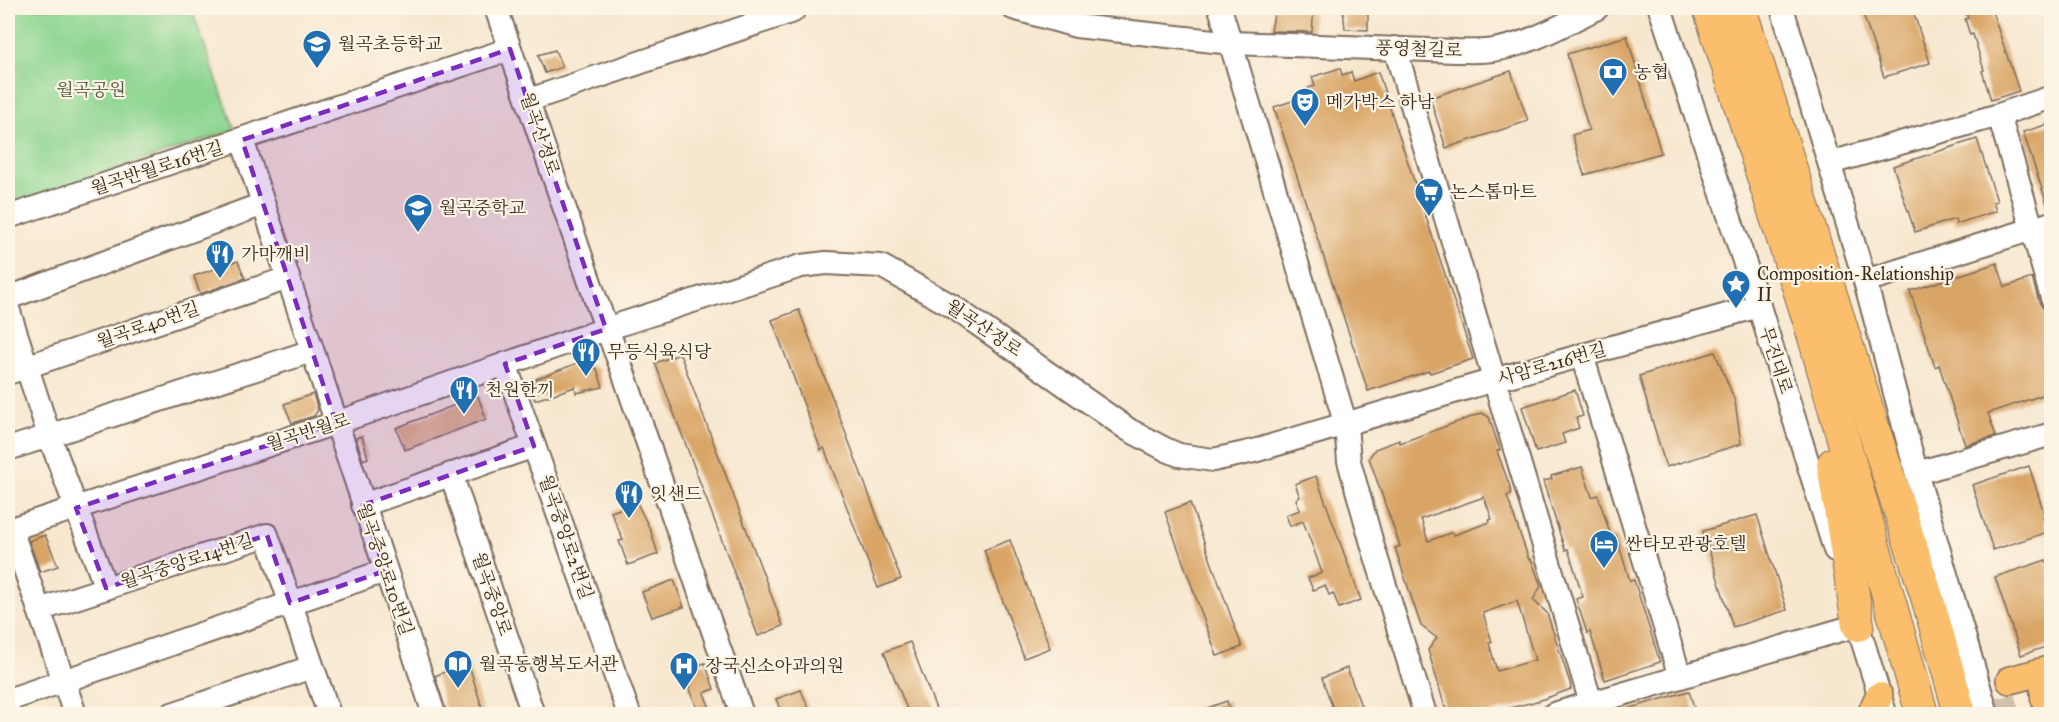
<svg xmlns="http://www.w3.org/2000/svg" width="2059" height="722" viewBox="0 0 2059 722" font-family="'IM FELL Great Primer','Noto Serif KR',serif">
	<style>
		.green { fill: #8cd590; stroke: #648057; stroke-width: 1.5 }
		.building { fill: #d9a566; fill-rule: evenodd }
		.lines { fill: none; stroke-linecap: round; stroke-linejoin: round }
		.major-tunnel { stroke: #d1c1ac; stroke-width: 27; stroke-dasharray: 27 14; stroke-linecap: butt }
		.minor-casing { stroke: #7d6c5c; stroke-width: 26 }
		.major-casing { stroke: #7d6c5c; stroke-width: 30 }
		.highway-casing { stroke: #7d6c5c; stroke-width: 34 }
		.minor { stroke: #fff; stroke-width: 22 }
		.major { stroke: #fabe6d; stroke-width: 27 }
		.highway { stroke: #fabe6d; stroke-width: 32 }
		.marked { fill: #7b2cbf; fill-opacity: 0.2; stroke: #7b2cbf; stroke-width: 4.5; stroke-dasharray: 12 8; stroke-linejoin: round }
		.labels { text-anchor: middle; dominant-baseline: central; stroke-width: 4.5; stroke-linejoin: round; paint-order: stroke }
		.poi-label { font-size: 18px; fill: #3b2a1e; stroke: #fcf5e5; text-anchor: start }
		.street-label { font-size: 18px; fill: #3b2a1e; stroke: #fcf5e5 }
		.park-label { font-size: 18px; fill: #4f553a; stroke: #fcf5e5 }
	</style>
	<rect width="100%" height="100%" fill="#fcf5e5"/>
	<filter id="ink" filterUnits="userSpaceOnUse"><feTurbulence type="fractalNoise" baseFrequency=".0167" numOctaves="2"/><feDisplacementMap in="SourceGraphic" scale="12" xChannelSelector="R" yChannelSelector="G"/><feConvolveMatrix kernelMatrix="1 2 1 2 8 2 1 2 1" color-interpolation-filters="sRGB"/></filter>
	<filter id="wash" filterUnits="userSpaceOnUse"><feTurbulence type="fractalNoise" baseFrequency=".008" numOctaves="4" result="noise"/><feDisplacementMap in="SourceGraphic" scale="24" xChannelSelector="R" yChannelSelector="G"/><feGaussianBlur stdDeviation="1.35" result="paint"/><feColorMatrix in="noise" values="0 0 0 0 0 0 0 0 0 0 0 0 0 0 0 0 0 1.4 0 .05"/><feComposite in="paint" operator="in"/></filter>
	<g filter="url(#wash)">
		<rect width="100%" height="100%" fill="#f7e7cf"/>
		<!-- green -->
		<path class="green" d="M8,8H191L235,130L8,205Z"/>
		<g id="blocks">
			<!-- building -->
			<g class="building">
				<path d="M1275,8H1314L1312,32L1271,31Z"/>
				<path d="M1343,8H1368V30L1345,29Z"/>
				<path d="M1861,8H1912L1930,63L1884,77Z"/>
				<path d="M1964,8H1991L2019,91L1991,100L1982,71L1984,70L1973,34L1970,35L1965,19L1968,18Z"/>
				<path d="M1627,36L1661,153L1584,175L1572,135L1589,130L1567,54Z"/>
				<path d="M555,50L562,67L545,73L538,55Z"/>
				<path d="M1340,68L1342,75L1351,72L1354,81L1378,72L1473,359L1430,373L1429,371L1368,391L1274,107L1310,95L1308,88L1315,86L1312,77Z"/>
				<path d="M1511,71L1528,121L1446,148L1430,98Z"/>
				<path d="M2052,123V209L2049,210L2023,132Z"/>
				<path d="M1977,139L1997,201L1993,202L1996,211L1956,224L1955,219L1915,232L1893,166Z"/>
				<path d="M238,261L245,278L200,294L194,276Z"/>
				<path d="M1997,263L2005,287L2032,278L2039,302L2043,308L2050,311L2052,325L2045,327L2052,347V392L1988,413L1996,436L1965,445L1939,365L1935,367L1910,291Z"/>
				<path d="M799,310L901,579L878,588L824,448L821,450L772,320Z"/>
				<path d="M1715,352L1735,401L1741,444L1666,467L1639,376Z"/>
				<path d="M680,354L783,626L758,636L655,363Z"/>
				<path d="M580,362L597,369L603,387L576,393L575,387L535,400L531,390L536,379Z"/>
				<path d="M1575,390L1583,416L1576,418L1579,428L1562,434L1565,443L1536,452L1522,407Z"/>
				<path d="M313,394L318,410L314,416L292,423L284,404Z"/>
				<path d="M478,396L486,419L405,450L396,428Z"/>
				<path d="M1482,413L1489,417L1500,450L1497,451L1510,487L1511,494L1507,496L1529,560L1531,559L1541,586L1533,600L1547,613L1570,683L1571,689L1541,700L1487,714H1447L1428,650L1437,638L1421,626L1395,548L1400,546L1369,458L1375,449L1399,440L1400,443ZM1484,497L1492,519L1489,520L1490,522L1454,535L1453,532L1428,541L1421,519ZM1517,601L1535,660L1497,671L1489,643L1492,642L1483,613Z"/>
				<path d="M362,436L368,458L363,460L356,438Z"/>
				<path d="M2029,466L2045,516L2043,517L2048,532L1993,550L1972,485Z"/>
				<path d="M1582,467L1592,497L1598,495L1611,537L1616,536L1630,581L1634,580L1660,662L1605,680L1590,632L1587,633L1576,599L1583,597L1568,549L1565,550L1543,481L1552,479L1551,476Z"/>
				<path d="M1316,476L1361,600L1339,608L1333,593L1329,595L1325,585L1313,590L1308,578L1322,573L1315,553L1303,521L1290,526L1286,515L1300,510L1296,499L1300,497L1295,484Z"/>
				<path d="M637,503L650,529L658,554L628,565L619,541L623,540L611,512Z"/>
				<path d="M1190,503L1242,647L1217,656L1165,512Z"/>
				<path d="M1757,515L1787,610L1733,627L1703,531Z"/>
				<path d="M45,535L58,566L40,572L29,541Z"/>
				<path d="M1010,540L1050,648L1024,658L984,550Z"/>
				<path d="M2046,560L2052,579V645L2021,655L1995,577Z"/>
				<path d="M674,580L684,607L652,617L642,592Z"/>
				<path d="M910,642L938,714H909L884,652Z"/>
				<path d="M468,662L484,714H447L435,676Z"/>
				<path d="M705,663L714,689L704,693L712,714H699L683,670Z"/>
				<path d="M1347,668L1364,714H1335L1322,678Z"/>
				<path d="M801,690L811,714H782L776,699Z"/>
				<path d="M1689,691L1696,714H1621L1620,711Z"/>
				<path d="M1227,701L1231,714H1194L1193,713Z"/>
			</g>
		</g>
	</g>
	<g filter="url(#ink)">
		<use href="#blocks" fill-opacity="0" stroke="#7d6c5c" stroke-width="1.5"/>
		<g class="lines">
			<!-- major-tunnel -->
			<path class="major-tunnel" d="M1992,714L2052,697"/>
			<!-- minor casing -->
			<g class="minor-casing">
				<g id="minor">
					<path d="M496,8L597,303L621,366L742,714"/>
					<path d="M1013,8L1076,26L1232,43L1456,51C1468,51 1481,52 1493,50C1531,44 1564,24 1597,8"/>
					<path d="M1220,8L1346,425L1349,461L1373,547L1425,714"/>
					<path d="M1660,8L1759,306L1835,550"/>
					<path d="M1782,8L1865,281L1920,486L1987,714"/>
					<path d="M1395,48L1591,703"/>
					<path d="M529,100L793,11"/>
					<path d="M1999,115L2052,298"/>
					<path d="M242,140L434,714"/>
					<path d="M1830,163L1999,115L2052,97"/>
					<path d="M8,217L510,49"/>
					<path d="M1865,281L2052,223"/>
					<path d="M8,298L263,204"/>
					<path d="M8,309L49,435L106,588"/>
					<path d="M1582,355L1680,677"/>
					<path d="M505,364L629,714"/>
					<path d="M8,373L288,278"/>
					<path d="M8,449L312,351"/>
					<path d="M1917,473L2052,434"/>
					<path d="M451,474L533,714"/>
					<path d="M363,505L534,446"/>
					<path d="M11,529L75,714"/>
					<path d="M8,530L336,423L606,329L801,266L826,263L881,266L952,306L1129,430L1167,450L1179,455L1213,460L1254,451L1494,380L1759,306"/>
					<path d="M39,610L267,535L329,714"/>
					<path d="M1853,610L1885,713"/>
					<path d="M8,700L385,571"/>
					<path d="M172,714L312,667"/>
					<path d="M1554,714L1858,625"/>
				</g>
			</g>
			<!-- major casing -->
			<g class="major-casing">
				<g id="major">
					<path d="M2051,670C2043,685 2040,698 2052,712"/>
					<path d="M2010,680L2052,669"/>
					<path d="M1871,714L1879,696"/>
				</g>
			</g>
			<!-- highway casing -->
			<g class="highway-casing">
				<g id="highway">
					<path d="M1709,8L1811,327L1922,714"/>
					<path d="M1740,8L1927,597L1960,714"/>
					<path d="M1833,464L1858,625"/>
				</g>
			</g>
			<!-- minor -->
			<use href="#minor" class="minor"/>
			<!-- major -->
			<use href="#major" class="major"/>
			<!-- highway -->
			<use href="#highway" class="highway"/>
		</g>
	</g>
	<!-- marked area -->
	<path class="marked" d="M510,49L606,329L505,364L534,446L363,505L385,571L290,603L267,535L106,588L76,508L336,423L242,140Z"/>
	<!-- icons -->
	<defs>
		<g id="school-pin" transform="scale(1.5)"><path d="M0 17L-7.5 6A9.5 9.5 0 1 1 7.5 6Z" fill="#1f6fb2" stroke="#fcf5e5"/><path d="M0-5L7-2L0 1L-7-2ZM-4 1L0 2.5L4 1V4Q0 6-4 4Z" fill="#fff"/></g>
		<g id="bank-pin" transform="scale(1.5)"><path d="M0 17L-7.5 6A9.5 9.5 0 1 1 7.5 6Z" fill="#1f6fb2" stroke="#fcf5e5"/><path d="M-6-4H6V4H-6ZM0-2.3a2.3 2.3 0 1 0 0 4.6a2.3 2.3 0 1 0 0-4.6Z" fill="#fff"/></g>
		<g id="theatre-pin" transform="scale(1.5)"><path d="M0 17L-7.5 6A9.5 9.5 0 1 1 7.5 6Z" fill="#1f6fb2" stroke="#fcf5e5"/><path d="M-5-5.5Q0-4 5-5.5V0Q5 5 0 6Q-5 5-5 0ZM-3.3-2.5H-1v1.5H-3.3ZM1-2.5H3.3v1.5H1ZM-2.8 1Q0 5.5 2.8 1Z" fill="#fff"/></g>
		<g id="supermarket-pin" transform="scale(1.5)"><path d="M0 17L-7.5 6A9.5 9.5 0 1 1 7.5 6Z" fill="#1f6fb2" stroke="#fcf5e5"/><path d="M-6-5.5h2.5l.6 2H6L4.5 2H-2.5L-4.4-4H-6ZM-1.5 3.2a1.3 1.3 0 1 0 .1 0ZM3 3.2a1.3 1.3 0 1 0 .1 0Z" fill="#fff"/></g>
		<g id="restaurant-pin" transform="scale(1.5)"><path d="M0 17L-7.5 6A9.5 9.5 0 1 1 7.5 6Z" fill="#1f6fb2" stroke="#fcf5e5"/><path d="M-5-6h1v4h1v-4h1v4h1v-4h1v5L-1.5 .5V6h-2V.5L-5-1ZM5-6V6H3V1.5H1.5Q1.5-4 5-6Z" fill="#fff"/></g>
		<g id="sight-pin" transform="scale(1.5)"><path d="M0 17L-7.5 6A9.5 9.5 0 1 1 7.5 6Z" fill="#1f6fb2" stroke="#fcf5e5"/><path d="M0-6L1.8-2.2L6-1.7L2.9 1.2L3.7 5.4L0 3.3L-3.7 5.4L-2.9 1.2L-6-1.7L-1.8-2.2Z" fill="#fff"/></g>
		<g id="hotel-pin" transform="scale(1.5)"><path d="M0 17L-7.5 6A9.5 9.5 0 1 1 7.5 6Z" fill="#1f6fb2" stroke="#fcf5e5"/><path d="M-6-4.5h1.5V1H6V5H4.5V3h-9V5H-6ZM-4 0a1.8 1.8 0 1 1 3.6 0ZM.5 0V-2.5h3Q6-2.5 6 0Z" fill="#fff"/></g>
		<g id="library-pin" transform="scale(1.5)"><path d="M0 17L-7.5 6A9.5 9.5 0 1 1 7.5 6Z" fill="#1f6fb2" stroke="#fcf5e5"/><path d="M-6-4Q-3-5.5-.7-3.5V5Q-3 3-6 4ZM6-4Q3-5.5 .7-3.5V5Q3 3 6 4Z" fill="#fff"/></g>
		<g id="hospital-pin" transform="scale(1.5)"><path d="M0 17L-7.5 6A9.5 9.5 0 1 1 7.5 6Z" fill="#1f6fb2" stroke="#fcf5e5"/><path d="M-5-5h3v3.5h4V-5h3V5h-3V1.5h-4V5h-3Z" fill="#fff"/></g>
	</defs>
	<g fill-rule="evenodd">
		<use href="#school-pin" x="317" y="44"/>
		<use href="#bank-pin" x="1613" y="72"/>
		<use href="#theatre-pin" x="1305" y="102"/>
		<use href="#supermarket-pin" x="1429" y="192"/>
		<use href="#school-pin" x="418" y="208"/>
		<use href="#restaurant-pin" x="220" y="254"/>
		<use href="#sight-pin" x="1736" y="284"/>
		<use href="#restaurant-pin" x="586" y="352"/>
		<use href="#restaurant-pin" x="464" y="390"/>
		<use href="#restaurant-pin" x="629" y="494"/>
		<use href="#hotel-pin" x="1604" y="544"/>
		<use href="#library-pin" x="458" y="664"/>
		<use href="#hospital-pin" x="684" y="666"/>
	</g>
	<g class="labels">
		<!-- poi labels -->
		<g class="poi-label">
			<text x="338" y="44">월곡초등학교</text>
			<text x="1634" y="72">농협</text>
			<text x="1326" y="102">메가박스 하남</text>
			<text x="1450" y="192">논스톱마트</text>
			<text x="439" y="208">월곡중학교</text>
			<text x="241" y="254">가마깨비</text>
			<text x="1757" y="274">Composition-Relationship<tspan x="1757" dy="21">II</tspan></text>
			<text x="607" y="352">무등식육식당</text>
			<text x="485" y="390">천원한끼</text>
			<text x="650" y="494">잇샌드</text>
			<text x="1625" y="544">싼타모관광호텔</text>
			<text x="479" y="664">월곡동행복도서관</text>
			<text x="705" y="666">장국신소아과의원</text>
		</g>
		<!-- street labels -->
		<g class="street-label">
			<text transform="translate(1419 49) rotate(2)">풍영철길로</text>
			<text transform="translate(540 134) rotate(71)">월곡산정로</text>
			<text transform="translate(157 168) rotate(-18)">월곡반월로16번길</text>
			<text transform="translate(148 325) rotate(-19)">월곡로40번길</text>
			<text transform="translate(984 328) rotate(34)">월곡산정로</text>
			<text transform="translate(1776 360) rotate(72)">무진대로</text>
			<text transform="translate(1552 364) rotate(-16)">사암로216번길</text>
			<text transform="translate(308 432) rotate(-18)">월곡반월로</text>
			<text transform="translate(566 537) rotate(71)">월곡중앙로2번길</text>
			<text transform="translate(187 561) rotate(-18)">월곡중앙로14번길</text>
			<text transform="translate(385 569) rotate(71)">월곡중앙로10번길</text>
			<text transform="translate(492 594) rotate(71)">월곡중앙로</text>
		</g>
		<!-- park labels -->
		<g class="park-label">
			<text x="91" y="90">월곡공원</text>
		</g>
	</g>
	<!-- margin -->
	<rect width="2059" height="722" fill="none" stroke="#fcf5e5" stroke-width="30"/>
</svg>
